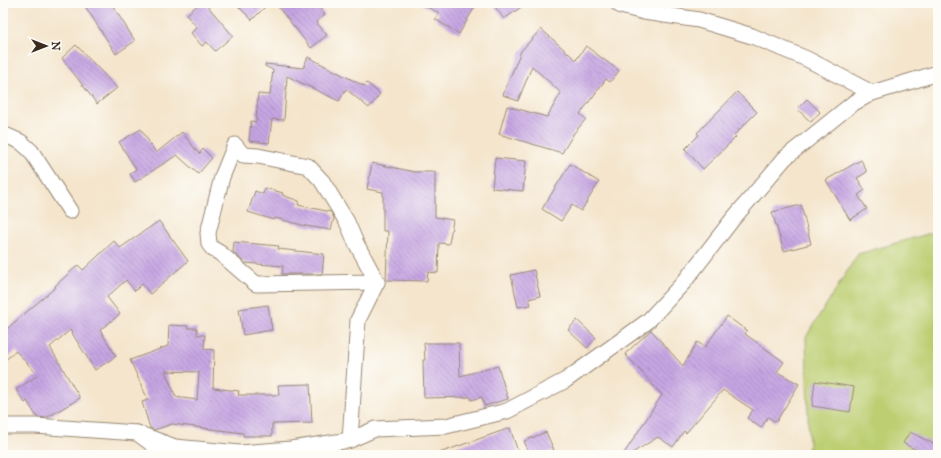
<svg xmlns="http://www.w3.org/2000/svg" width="941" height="458" viewBox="0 0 941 458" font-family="'IM FELL Great Primer',serif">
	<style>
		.grass { fill: #bcce71; stroke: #7c7c48 }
		.building { fill: url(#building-back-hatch); fill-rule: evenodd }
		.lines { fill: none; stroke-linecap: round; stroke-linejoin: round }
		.minor-casing { stroke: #988875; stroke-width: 17 }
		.minor { stroke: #fff; stroke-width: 15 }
	</style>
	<defs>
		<pattern id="building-back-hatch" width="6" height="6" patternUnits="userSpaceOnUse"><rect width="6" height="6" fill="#c6a6e3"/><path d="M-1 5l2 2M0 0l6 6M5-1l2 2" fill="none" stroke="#a287b7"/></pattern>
	</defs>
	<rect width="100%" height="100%" fill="#fdfcf7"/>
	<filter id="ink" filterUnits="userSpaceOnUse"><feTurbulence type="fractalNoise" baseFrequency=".025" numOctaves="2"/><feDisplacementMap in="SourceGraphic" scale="8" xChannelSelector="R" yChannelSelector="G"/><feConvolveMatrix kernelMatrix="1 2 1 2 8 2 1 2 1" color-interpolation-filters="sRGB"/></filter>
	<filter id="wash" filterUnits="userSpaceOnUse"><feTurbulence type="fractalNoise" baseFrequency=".012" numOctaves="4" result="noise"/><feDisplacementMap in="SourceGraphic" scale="16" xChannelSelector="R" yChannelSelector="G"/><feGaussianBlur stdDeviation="0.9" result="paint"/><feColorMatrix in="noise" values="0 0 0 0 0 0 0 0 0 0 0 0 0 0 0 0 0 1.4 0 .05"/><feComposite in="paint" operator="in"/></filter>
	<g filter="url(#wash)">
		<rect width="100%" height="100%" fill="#f4e5cc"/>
		<!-- grass -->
		<path class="grass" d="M938,231V455H818L809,450L806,337L858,254Z"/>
		<g id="blocks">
			<!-- building -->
			<g class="building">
				<path d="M83,3H111L135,41L116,54Z"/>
				<path d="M200,3H205L233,36L215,51L207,42L202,46L191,33L197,27L186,15Z"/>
				<path d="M235,3H269L252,20Z"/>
				<path d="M275,3H316L325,15L316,22L327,35L311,48Z"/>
				<path d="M419,3H477L459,34L435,19L439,13Z"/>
				<path d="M492,3H527L504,19Z"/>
				<path d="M541,29L576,60L586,46L619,71L610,82L606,79L580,114L586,119L574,133L562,153L499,134L507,106L547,117L561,93L532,66L518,101L503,95L521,51Z"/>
				<path d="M76,45L117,88L97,104L62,58Z"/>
				<path d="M308,57L364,86L367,83L380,94L369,108L346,89L339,101L287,76L284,120L272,119L269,143L249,141L251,121L256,122L258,94L270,95L273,70L265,66V64L303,68Z"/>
				<path d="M737,92L757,112L734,135L736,137L703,169L685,149L699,135L697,133Z"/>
				<path d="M807,99L820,112L811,122L797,109Z"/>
				<path d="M141,129L156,153L182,132L199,154L203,149L212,158L198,174L177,155L135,182L130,174L136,169L119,142Z"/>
				<path d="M495,158L526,161L523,191L492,188Z"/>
				<path d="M861,160L867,172L857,178L865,190L858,195L867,209L850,220L826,180Z"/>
				<path d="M372,163L415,172H435V217L453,220L449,244L439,243L438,273L428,272L427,281L386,280L388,231H383V192L367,189Z"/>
				<path d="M570,164L599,182L581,211L572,205L561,221L542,209Z"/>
				<path d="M265,188L283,193L282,195L299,201L298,205L331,212L334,218L331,230L306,226L275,218L274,220L248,212L255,191L263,194Z"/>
				<path d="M801,205L811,244L784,251L772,212Z"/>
				<path d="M159,221L188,261L150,294L142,284L135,291L126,280L107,297L120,314L100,330L116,356L95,370L70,330L50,347L80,398L46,418L37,417L27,401L25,403L16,390L38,375L16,351L3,362V332L56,287L55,286L78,265L83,270L114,241L120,248Z"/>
				<path d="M234,242L279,246L278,249L324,254L322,274H282L283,266L245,263L233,252Z"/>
				<path d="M534,270L540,296L529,299L531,305L518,307L511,275Z"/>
				<path d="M268,305L272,330L243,335L239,309Z"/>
				<path d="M727,316L747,331L745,334L784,362L777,372L799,384L776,422L768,417L761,428L747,418L753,410L723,390L686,433L684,431L673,447L658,437L629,455H623L662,395L625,354L651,330L683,366L697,342L705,347Z"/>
				<path d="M577,320L596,338L587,348L568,330Z"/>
				<path d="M169,325L188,326V328H197V335H205L204,349L214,350L213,388L239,391L238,395H279L278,385L310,384L312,423L272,424V436H243V433L172,424L154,430L150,428L142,402L148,400L130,360L168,346ZM165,371L199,372L197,400L176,397Z"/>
				<path d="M424,343H459L460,376L498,366L508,399L484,406L482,397L471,400V397L424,398L423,360H425Z"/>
				<path d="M815,381L854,387L850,412L812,406Z"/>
				<path d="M510,428L518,452L509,455H440L439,453Z"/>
				<path d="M546,432L554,450L543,455H530L524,441Z"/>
				<path d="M910,432L938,446V455H926L903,443Z"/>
			</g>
		</g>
	</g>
	<g filter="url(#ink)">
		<use href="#blocks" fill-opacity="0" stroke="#988875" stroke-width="1"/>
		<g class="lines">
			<!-- minor casing -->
			<g class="minor-casing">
				<g id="minor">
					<path d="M872,93L938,73"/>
					<path d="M3,134L21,142L31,151L70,211"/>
					<path d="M235,145L243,155L258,156L308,166L322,181L347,222L356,243L377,282L256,284L220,253L213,249L209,244L208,233L222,177Z"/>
					<path d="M3,426H35L137,433"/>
					<path d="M350,440L358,320L377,282"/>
					<path d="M167,455L137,433L175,447L240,453L291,449L350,440L375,429L446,426L507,411L566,380L648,321L684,282L732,220L785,158L852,104L872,93L807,59L752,36L699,20L644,12L621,6L617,3"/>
				</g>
			</g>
			<!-- minor -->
			<use href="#minor" class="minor"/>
		</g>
	</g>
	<!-- margin -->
	<rect width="941" height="458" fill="none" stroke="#fdfcf7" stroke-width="16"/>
	<!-- north arrow -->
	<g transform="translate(46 46) rotate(90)" stroke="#fdfcf7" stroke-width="3" paint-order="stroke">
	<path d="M0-3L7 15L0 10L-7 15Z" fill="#3b2a1e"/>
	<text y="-6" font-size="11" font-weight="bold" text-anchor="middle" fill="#3b2a1e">N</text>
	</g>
</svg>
